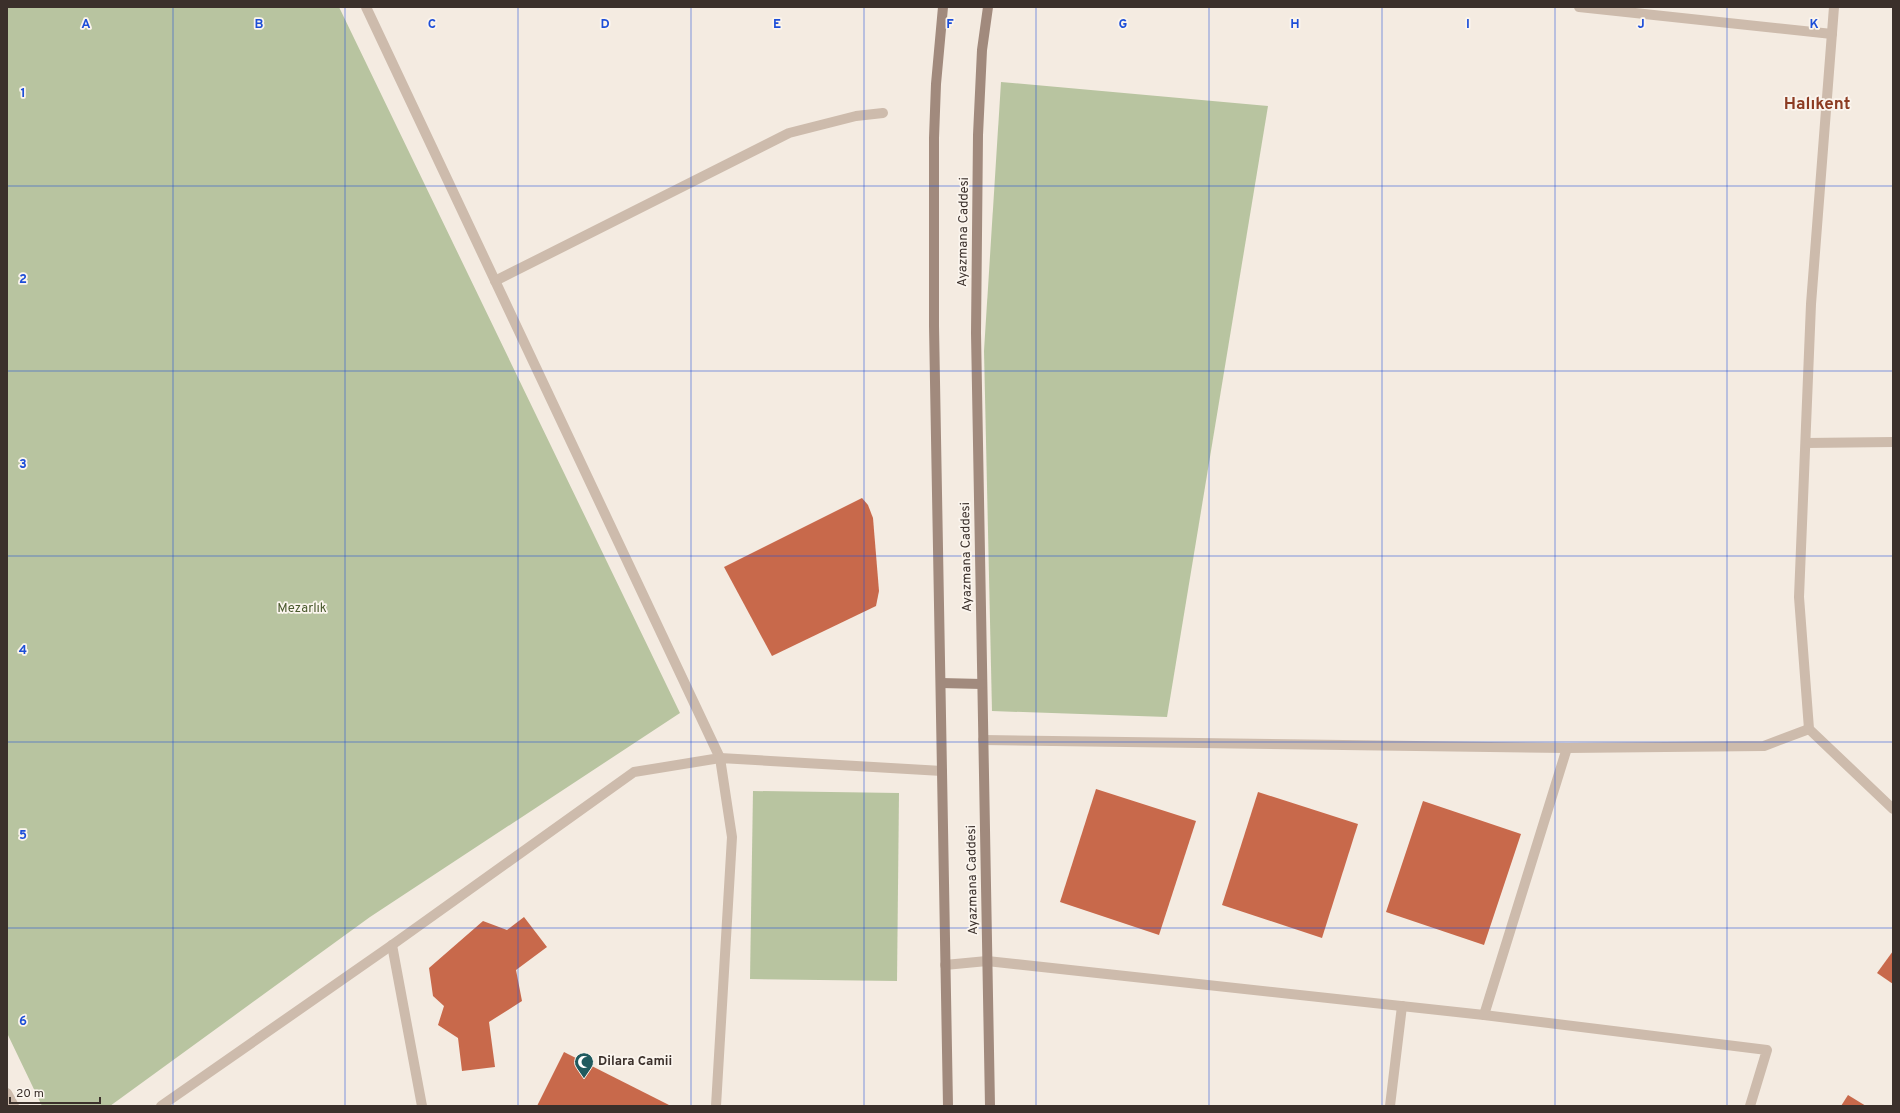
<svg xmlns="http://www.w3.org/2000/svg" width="1900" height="1113" viewBox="0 0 1900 1113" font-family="Overpass,sans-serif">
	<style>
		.green { fill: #b8c4a0 }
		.building { fill: #c8694b }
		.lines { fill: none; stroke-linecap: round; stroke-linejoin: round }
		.minor { stroke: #cdbbac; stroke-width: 10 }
		.secondary { stroke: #a18a7d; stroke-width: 10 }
		.grid { fill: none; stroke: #1d4ed8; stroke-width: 1; stroke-opacity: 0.55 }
		.labels { text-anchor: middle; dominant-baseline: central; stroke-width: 3.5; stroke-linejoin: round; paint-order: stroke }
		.street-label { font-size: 13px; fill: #3b302b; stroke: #fbf5ee }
		.park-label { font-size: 13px; fill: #4a5a2e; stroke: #fbf5ee }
		.poi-label { font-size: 13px; font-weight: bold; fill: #3b302b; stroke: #fbf5ee; text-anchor: start }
		.district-label { font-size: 17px; font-weight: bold; fill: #8c3b22; stroke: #fbf5ee }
		.grid-label { font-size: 13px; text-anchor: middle; font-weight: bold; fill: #1d4ed8; stroke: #fbf5ee; stroke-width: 3.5; stroke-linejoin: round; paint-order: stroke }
	</style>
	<rect width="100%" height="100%" fill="#f4ebe1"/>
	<!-- green -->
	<g class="green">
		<path d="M7,7H339L680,713L370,917L110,1106H42L7,1033Z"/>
		<path d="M1001,82L1268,106L1167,717L992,711L984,351Z"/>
		<path d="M753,791L899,793L897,981L750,979Z"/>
	</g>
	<!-- building -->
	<g class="building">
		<path d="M862,498L868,505L873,518L879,591L876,606L772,656L724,567Z"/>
		<path d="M1096,789L1196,821L1159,935L1060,902Z"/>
		<path d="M1258,792L1358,824L1322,938L1222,905Z"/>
		<path d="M1423,801L1521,834L1484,945L1386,912Z"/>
		<path d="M524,917L547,947L516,970L522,1001L489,1022L495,1067L462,1071L458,1038L438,1025L444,1006L433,996L429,968L483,921L507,930Z"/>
		<path d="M1893,951V984L1877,973Z"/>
		<path d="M564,1052L671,1106H537Z"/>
		<path d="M1848,1095L1866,1106H1841Z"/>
	</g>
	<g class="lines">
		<!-- minor -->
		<g class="minor">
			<path d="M1579,7L1832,34"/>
			<path d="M1834,7L1811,304L1799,597L1809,729L1893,809"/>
			<path d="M495,281L789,133L856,116L883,113"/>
			<path d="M1806,443L1893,442"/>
			<path d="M983,740L1567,748L1764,746L1809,729"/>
			<path d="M392,945L422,1106"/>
			<path d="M945,965L987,961L1484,1015L1767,1050L1750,1106"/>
			<path d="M1484,1015L1567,748"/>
			<path d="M7,1093L14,1106"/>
			<path d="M161,1106L392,945L634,772L720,758L366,7"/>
			<path d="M716,1106L732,837L720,758L942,771"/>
			<path d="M1390,1106L1402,1006"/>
		</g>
		<!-- secondary -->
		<g class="secondary">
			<path d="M943,7L936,84L934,138V326L948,1106"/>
			<path d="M988,7L982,50L978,135L976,333L990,1106"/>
			<path d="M941,683L982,684"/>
		</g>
	</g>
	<!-- grid -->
	<path class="grid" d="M173,7V1106M345,7V1106M518,7V1106M691,7V1106M864,7V1106M1036,7V1106M1209,7V1106M1382,7V1106M1555,7V1106M1727,7V1106M7,186H1893M7,371H1893M7,556H1893M7,742H1893M7,928H1893"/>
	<!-- icons -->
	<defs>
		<g id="mosque-pin" transform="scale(1)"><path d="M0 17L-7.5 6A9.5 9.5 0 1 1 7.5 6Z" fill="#1f5a5e" stroke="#fbf5ee"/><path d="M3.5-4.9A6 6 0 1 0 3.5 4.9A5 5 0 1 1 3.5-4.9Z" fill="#fff"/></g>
	</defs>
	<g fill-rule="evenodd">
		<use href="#mosque-pin" x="584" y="1062"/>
	</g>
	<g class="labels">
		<!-- street labels -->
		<g class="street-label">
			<text transform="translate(964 232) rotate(-89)">Ayazmana Caddesi</text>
			<text transform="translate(967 557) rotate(-91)">Ayazmana Caddesi</text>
			<text transform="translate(973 880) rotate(-91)">Ayazmana Caddesi</text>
		</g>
		<!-- park labels -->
		<g class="park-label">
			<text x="302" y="609">Mezarlık</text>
		</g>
		<!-- poi labels -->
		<g class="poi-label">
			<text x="598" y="1062">Dilara Camii</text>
		</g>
		<!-- district labels -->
		<g class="district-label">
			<text x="1817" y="105">Halıkent</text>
		</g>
	</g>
	<g class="grid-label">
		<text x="86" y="28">A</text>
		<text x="259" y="28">B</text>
		<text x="432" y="28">C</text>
		<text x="605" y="28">D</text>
		<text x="777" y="28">E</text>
		<text x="950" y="28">F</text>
		<text x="1123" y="28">G</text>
		<text x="1295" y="28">H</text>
		<text x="1468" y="28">I</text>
		<text x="1641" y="28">J</text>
		<text x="1814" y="28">K</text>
		<text x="23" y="97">1</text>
		<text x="23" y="283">2</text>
		<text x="23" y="468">3</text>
		<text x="23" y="654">4</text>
		<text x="23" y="839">5</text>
		<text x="23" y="1025">6</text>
	</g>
	<!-- border -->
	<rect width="1900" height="1113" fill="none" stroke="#3b302b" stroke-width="16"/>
	<!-- scale -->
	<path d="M10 1097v6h90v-6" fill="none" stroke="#3b302b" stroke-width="2"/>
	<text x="16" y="1097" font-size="12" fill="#3b302b" stroke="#fbf5ee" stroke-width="3" paint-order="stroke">20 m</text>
</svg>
